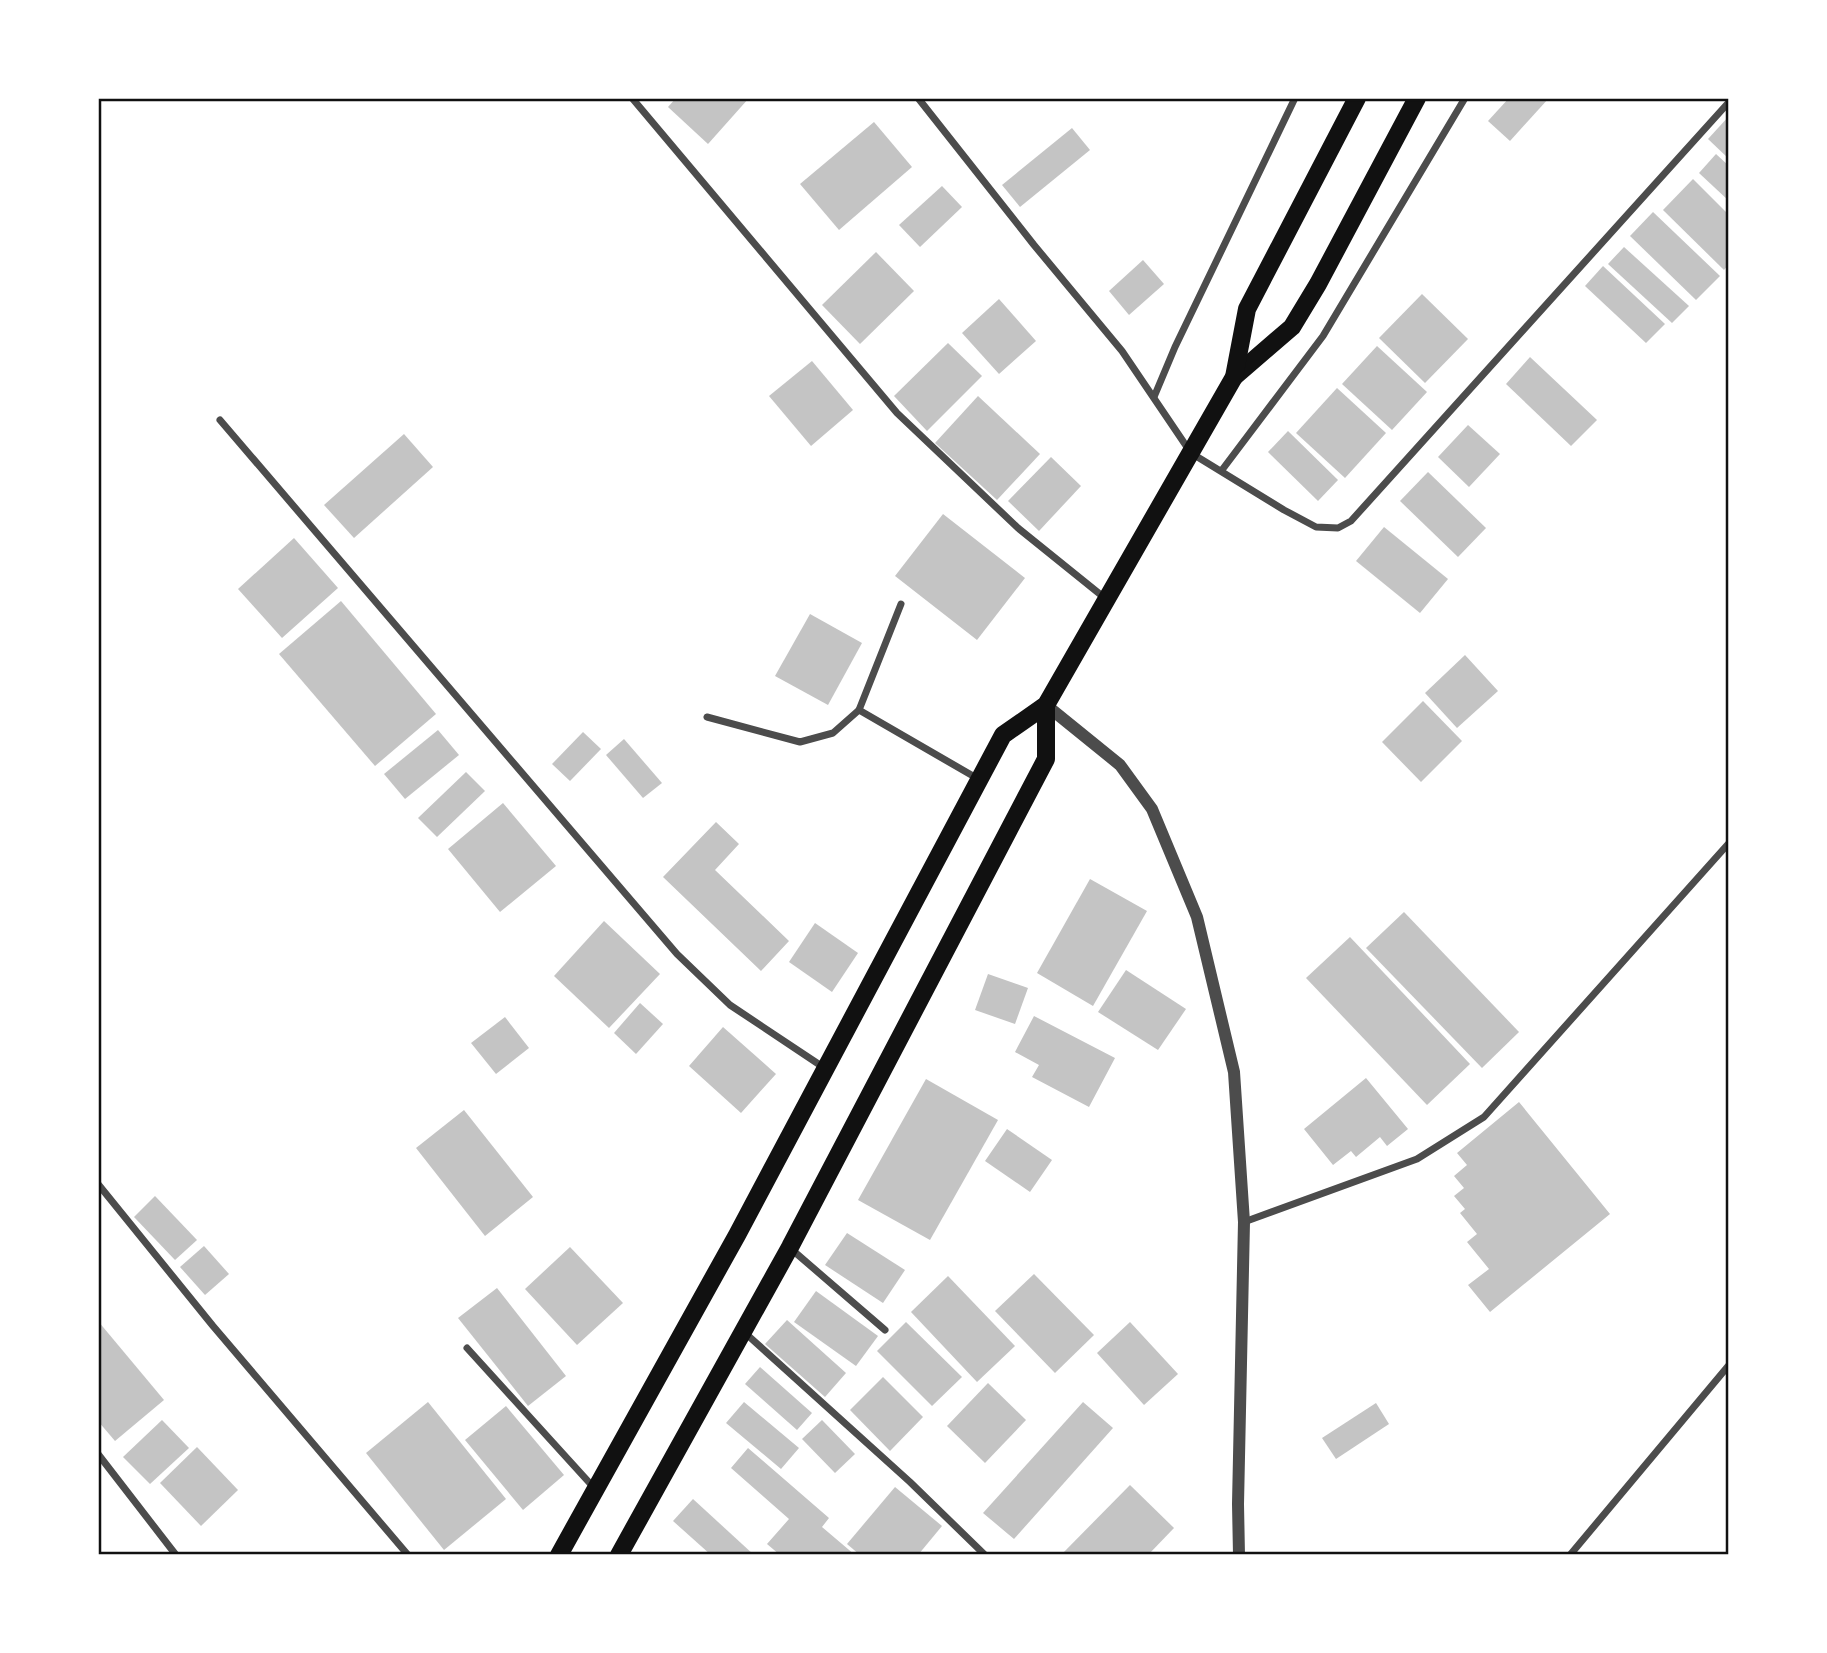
<svg xmlns="http://www.w3.org/2000/svg" width="1827" height="1653" viewBox="0 0 1827 1653" font-family="'Fira Sans Condensed',sans-serif">
	<style>
		.building { fill: #c4c4c4 }
		.lines { fill: none; stroke-linecap: round; stroke-linejoin: round }
		.minor { stroke: #4c4c4c; stroke-width: 7 }
		.tertiary { stroke: #4c4c4c; stroke-width: 12 }
		.primary { stroke: #111; stroke-width: 18 }
		.neatline { fill: none; stroke: #111; stroke-width: 2.5 }
	</style>
	<rect width="100%" height="100%" fill="#fff"/>
	<!-- building -->
	<g class="building">
		<path d="M676,98H749L708,144L668,107Z"/>
		<path d="M1509,98H1549L1510,141L1488,121Z"/>
		<path d="M1729,116V159L1708,139Z"/>
		<path d="M874,122L912,167L839,230L800,184Z"/>
		<path d="M1072,128L1090,150L1020,207L1002,185Z"/>
		<path d="M1716,154L1729,166V201L1699,173Z"/>
		<path d="M1693,179L1729,215V264L1724,270L1663,210Z"/>
		<path d="M942,186L962,207L920,247L899,225Z"/>
		<path d="M1653,212L1720,276L1696,300L1630,236Z"/>
		<path d="M1624,247L1689,306L1672,323L1608,264Z"/>
		<path d="M876,252L914,291L860,344L822,305Z"/>
		<path d="M1143,260L1164,284L1129,315L1109,291Z"/>
		<path d="M1603,266L1665,324L1646,343L1585,286Z"/>
		<path d="M1422,294L1468,339L1425,383L1379,338Z"/>
		<path d="M999,299L1036,341L999,374L962,333Z"/>
		<path d="M948,343L982,376L927,431L894,396Z"/>
		<path d="M1377,346L1427,392L1392,430L1342,384Z"/>
		<path d="M1530,357L1597,420L1571,446L1506,384Z"/>
		<path d="M812,361L853,410L811,446L769,396Z"/>
		<path d="M1337,388L1386,433L1345,478L1296,433Z"/>
		<path d="M978,396L1040,454L997,500L935,443Z"/>
		<path d="M1468,425L1500,454L1469,487L1438,457Z"/>
		<path d="M1288,431L1338,480L1318,501L1268,452Z"/>
		<path d="M404,434L433,467L354,538L324,505Z"/>
		<path d="M1051,457L1081,486L1039,531L1008,501Z"/>
		<path d="M1428,472L1486,528L1458,557L1400,501Z"/>
		<path d="M943,514L1025,578L977,640L895,576Z"/>
		<path d="M1384,527L1448,579L1420,613L1356,561Z"/>
		<path d="M294,538L338,588L282,638L238,589Z"/>
		<path d="M341,601L436,714L375,766L279,654Z"/>
		<path d="M810,614L862,643L828,705L775,676Z"/>
		<path d="M1465,655L1498,691L1457,728L1425,693Z"/>
		<path d="M1423,701L1462,741L1421,782L1382,742Z"/>
		<path d="M438,730L459,755L405,799L384,774Z"/>
		<path d="M583,732L601,749L570,781L552,764Z"/>
		<path d="M624,739L662,783L643,798L606,755Z"/>
		<path d="M466,772L485,791L437,837L418,818Z"/>
		<path d="M503,803L556,866L500,912L448,849Z"/>
		<path d="M716,822L739,844L715,870L789,941L761,971L663,877Z"/>
		<path d="M1090,879L1147,911L1093,1006L1037,973Z"/>
		<path d="M1404,912L1519,1032L1482,1068L1366,948Z"/>
		<path d="M604,921L660,974L609,1028L554,976Z"/>
		<path d="M815,923L858,953L832,992L789,962Z"/>
		<path d="M1350,937L1470,1064L1427,1105L1306,978Z"/>
		<path d="M1126,970L1186,1009L1158,1050L1098,1012Z"/>
		<path d="M988,974L1028,988L1015,1024L975,1010Z"/>
		<path d="M640,1003L663,1024L636,1054L614,1033Z"/>
		<path d="M1034,1016L1115,1058L1089,1107L1032,1077L1039,1065L1015,1052Z"/>
		<path d="M505,1017L529,1048L496,1074L471,1043Z"/>
		<path d="M723,1027L776,1074L741,1113L689,1066Z"/>
		<path d="M1366,1078L1408,1129L1387,1146L1380,1137L1356,1157L1351,1151L1333,1165L1304,1129Z"/>
		<path d="M926,1079L998,1120L930,1240L858,1200Z"/>
		<path d="M1519,1102L1610,1214L1490,1312L1468,1285L1489,1269L1467,1242L1477,1234L1460,1213L1465,1209L1454,1196L1464,1188L1454,1176L1467,1165L1457,1153Z"/>
		<path d="M464,1110L533,1197L485,1236L416,1148Z"/>
		<path d="M1007,1129L1052,1160L1030,1192L985,1161Z"/>
		<path d="M155,1196L197,1240L175,1260L134,1217Z"/>
		<path d="M847,1233L905,1270L883,1303L825,1265Z"/>
		<path d="M204,1246L229,1274L205,1295L180,1267Z"/>
		<path d="M570,1247L623,1303L577,1345L525,1289Z"/>
		<path d="M1034,1274L1094,1335L1055,1373L995,1311Z"/>
		<path d="M948,1276L1015,1346L977,1382L911,1312Z"/>
		<path d="M497,1288L566,1376L528,1406L458,1318Z"/>
		<path d="M816,1291L878,1336L856,1366L794,1322Z"/>
		<path d="M787,1320L846,1373L825,1397L765,1344Z"/>
		<path d="M98,1321L164,1400L115,1441L98,1421Z"/>
		<path d="M906,1322L962,1377L932,1406L877,1351Z"/>
		<path d="M1130,1322L1178,1374L1144,1405L1097,1353Z"/>
		<path d="M760,1367L812,1413L797,1430L745,1384Z"/>
		<path d="M883,1377L923,1417L890,1451L850,1410Z"/>
		<path d="M988,1383L1026,1420L985,1463L947,1426Z"/>
		<path d="M428,1402L506,1499L444,1550L366,1453Z"/>
		<path d="M744,1402L799,1448L781,1469L726,1423Z"/>
		<path d="M1083,1402L1113,1428L1014,1539L983,1513Z"/>
		<path d="M1376,1403L1389,1424L1336,1459L1322,1438Z"/>
		<path d="M506,1406L564,1475L523,1510L465,1440Z"/>
		<path d="M162,1420L189,1448L150,1484L123,1457Z"/>
		<path d="M822,1420L855,1454L835,1473L802,1439Z"/>
		<path d="M197,1447L238,1490L201,1526L160,1483Z"/>
		<path d="M748,1448L829,1518L822,1527L855,1555H780L767,1544L789,1519L731,1468Z"/>
		<path d="M1130,1485L1174,1528L1148,1555H1061Z"/>
		<path d="M895,1487L942,1526L918,1555H860L847,1544Z"/>
		<path d="M693,1499L754,1555H711L673,1521Z"/>
	</g>
	<g class="lines">
		<!-- minor -->
		<g class="minor">
			<path d="M632,98L897,413L1018,528L1106,599"/>
			<path d="M918,98L1034,245L1122,351L1191,453L1284,510L1316,527L1338,528L1351,521L1729,102"/>
			<path d="M1154,397L1175,347L1295,98"/>
			<path d="M220,420L677,954L730,1005L826,1069"/>
			<path d="M1222,470L1323,336L1465,98"/>
			<path d="M901,604L859,710L980,780"/>
			<path d="M707,717L800,742L833,733L859,710"/>
			<path d="M98,1184L213,1326L408,1555"/>
			<path d="M1244,1222L1417,1159L1484,1117L1729,843"/>
			<path d="M790,1248L885,1330"/>
			<path d="M744,1332L910,1482L985,1555"/>
			<path d="M467,1348L596,1490"/>
			<path d="M98,1454L176,1555"/>
			<path d="M1570,1555L1729,1365"/>
		</g>
		<!-- tertiary -->
		<path class="tertiary" d="M1046,705L1120,765L1152,809L1197,917L1234,1072L1244,1222L1238,1504L1239,1555"/>
		<!-- primary -->
		<g class="primary">
			<path d="M1234,377L1292,327L1318,284L1417,98"/>
			<path d="M559,1555L737,1235L1003,735L1046,705L1234,377L1247,309L1357,98"/>
			<path d="M619,1555L790,1247L1046,759V705"/>
		</g>
	</g>
	<!-- border -->
	<rect width="1827" height="1653" fill="none" stroke="#ffffff" stroke-width="200"/>
	<rect x="100" y="100" width="1627" height="1453" class="neatline"/>
</svg>
